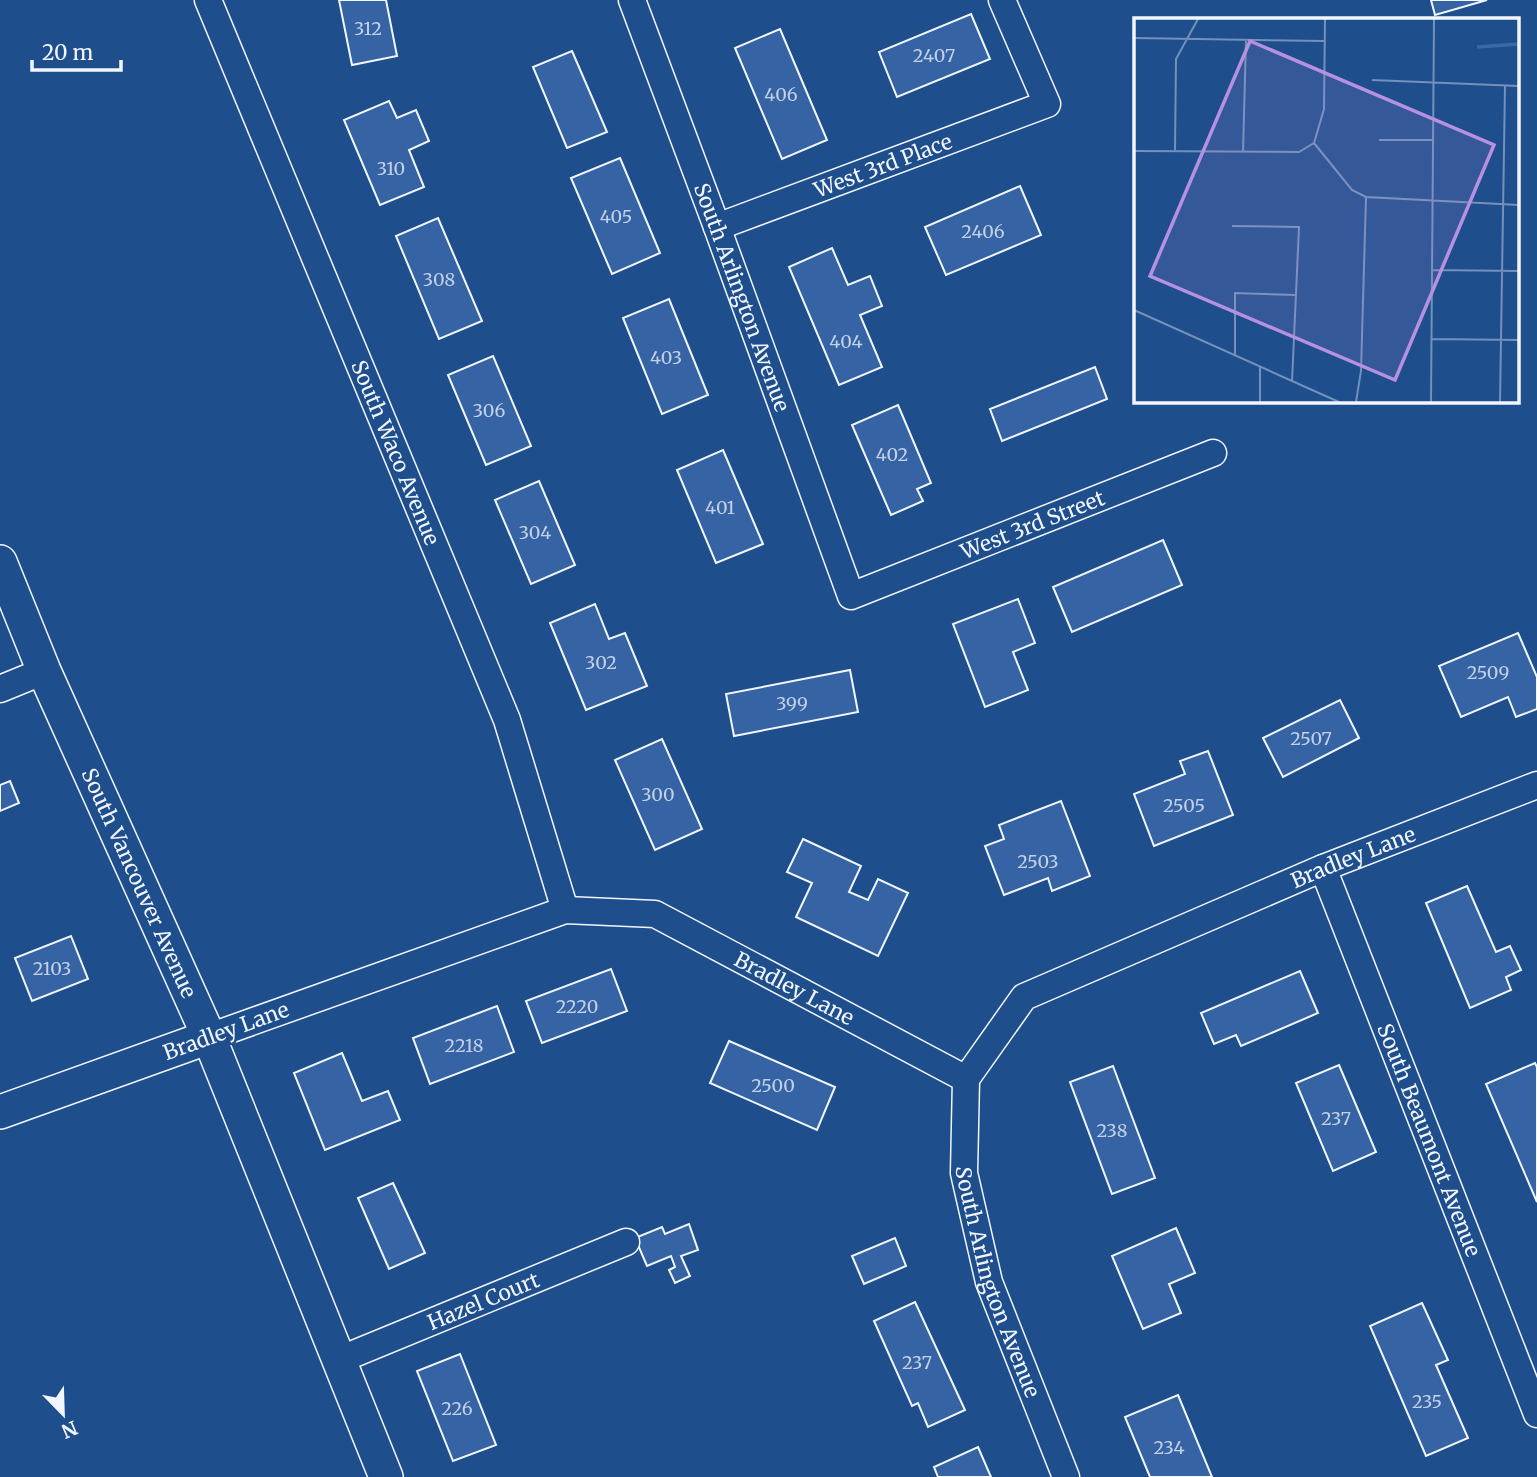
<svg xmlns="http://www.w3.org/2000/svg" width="1537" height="1477" viewBox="0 0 1537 1477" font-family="Merriweather,serif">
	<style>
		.building { fill: #3563a3; stroke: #f2f6ff; stroke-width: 2 }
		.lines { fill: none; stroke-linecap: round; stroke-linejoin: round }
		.minor-casing { stroke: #f2f6ff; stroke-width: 29 }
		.tertiary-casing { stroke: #f2f6ff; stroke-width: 36 }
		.minor { stroke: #1f4e8c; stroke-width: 26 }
		.tertiary { stroke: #1f4e8c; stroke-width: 33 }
		.labels { text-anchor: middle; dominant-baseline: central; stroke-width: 5; stroke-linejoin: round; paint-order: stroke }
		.number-label { font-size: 18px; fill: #c3d1e8 }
		.street-label { font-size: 21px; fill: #f2f6ff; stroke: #1f4e8c }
		.inset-river { fill: none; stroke: #3b69a3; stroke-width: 3.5 }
		.inset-road { fill: none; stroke: #7391ba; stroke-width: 2 }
		.view { fill: #b691df; fill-opacity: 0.15; stroke: #b691df; stroke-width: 3.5 }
		.inset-edge { fill: none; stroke: #f2f6ff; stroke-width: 3.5 }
	</style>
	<rect width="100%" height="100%" fill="#1f4e8c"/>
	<!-- building -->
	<g class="building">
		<path d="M339,0H386L397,56L352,65Z"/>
		<path d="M1431,0H1487L1435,15Z"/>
		<path d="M971,14L990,59L897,97L879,52Z"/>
		<path d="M780,29L827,140L782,159L735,48Z"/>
		<path d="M572,51L607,132L567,148L533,67Z"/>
		<path d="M389,101L397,118L416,110L429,141L409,150L424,187L380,205L344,120Z"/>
		<path d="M620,158L660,253L612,274L571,178Z"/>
		<path d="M1020,186L1041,235L946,275L925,227Z"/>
		<path d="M438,218L482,321L439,339L396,236Z"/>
		<path d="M832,248L848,285L870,276L882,306L860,315L882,367L839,385L789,267Z"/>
		<path d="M669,299L708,395L662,414L623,318Z"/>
		<path d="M493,356L531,446L486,465L448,375Z"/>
		<path d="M1095,367L1107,399L1002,441L990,409Z"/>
		<path d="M898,405L931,483L917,489L923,501L891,515L852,425Z"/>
		<path d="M723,450L763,544L716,563L677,470Z"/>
		<path d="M539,481L575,565L531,584L495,500Z"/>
		<path d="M1163,540L1182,585L1072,632L1053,587Z"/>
		<path d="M1018,599L1035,643L1013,652L1028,690L985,707L953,624Z"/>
		<path d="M595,604L609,639L625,633L647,686L586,710L550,623Z"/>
		<path d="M1518,633L1537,677V709L1516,717L1508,697L1461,717L1439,666Z"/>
		<path d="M850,670L858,712L734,736L726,694Z"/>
		<path d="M1340,700L1359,738L1283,777L1263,738Z"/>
		<path d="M662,739L702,829L655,850L615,760Z"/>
		<path d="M1208,751L1233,815L1154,846L1134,794L1185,774L1180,761Z"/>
		<path d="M10,781L19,803L0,811V785Z"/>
		<path d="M1061,801L1090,876L1052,891L1048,878L1004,895L985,846L1004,839L999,825Z"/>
		<path d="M803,839L861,866L849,892L868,900L878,879L908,893L878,956L796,917L812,883L787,872Z"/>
		<path d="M1467,886L1496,952L1510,946L1521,970L1506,977L1511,990L1470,1008L1426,903Z"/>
		<path d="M71,936L88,979L32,1001L15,958Z"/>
		<path d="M611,969L627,1011L542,1043L526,1001Z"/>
		<path d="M1300,971L1318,1013L1241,1046L1236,1035L1214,1044L1201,1013Z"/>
		<path d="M497,1006L514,1052L430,1084L413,1038Z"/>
		<path d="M729,1041L835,1087L817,1130L710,1083Z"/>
		<path d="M342,1053L362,1101L388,1091L400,1120L325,1150L294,1073Z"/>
		<path d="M1535,1063L1537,1067V1202L1486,1084Z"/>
		<path d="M1339,1065L1376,1152L1333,1171L1296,1083Z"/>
		<path d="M1113,1066L1155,1178L1112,1194L1070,1082Z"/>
		<path d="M393,1183L425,1253L389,1269L358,1198Z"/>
		<path d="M689,1224L698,1250L681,1256L690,1276L675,1283L669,1270L675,1267L671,1256L647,1266L635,1238L662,1227L665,1234Z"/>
		<path d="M1176,1228L1195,1273L1169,1284L1181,1313L1143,1329L1112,1256Z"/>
		<path d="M895,1238L906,1266L864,1284L852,1256Z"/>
		<path d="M915,1302L965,1410L928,1427L918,1403L912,1406L874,1321Z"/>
		<path d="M1422,1303L1448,1360L1436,1365L1468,1438L1426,1456L1370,1326Z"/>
		<path d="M460,1354L496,1445L453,1461L417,1371Z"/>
		<path d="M1178,1395L1212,1477H1150L1125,1417Z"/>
		<path d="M978,1447L991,1477H938L934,1467Z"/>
	</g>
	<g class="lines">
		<!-- minor casing -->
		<g class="minor-casing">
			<g id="minor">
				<path id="s1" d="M208,0L507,720L565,910"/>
				<path id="s2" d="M632,0L717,227L851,596L1213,453"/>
				<path id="s3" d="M717,227L1047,104L1002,0"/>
				<path d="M0,689L44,671"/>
				<path id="s4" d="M1323,868L1537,1414"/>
				<path id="s5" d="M209,1037L565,910L655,914L966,1079"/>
				<path id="s6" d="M966,1079L1024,997L1323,868L1537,785"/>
				<path id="s7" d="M966,1079L964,1173L989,1282L1066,1477"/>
				<path id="s8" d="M339,1360L626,1242"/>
			</g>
		</g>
		<!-- tertiary casing -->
		<g class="tertiary-casing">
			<g id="tertiary">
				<path id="s9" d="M0,562L44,671L209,1037L386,1477"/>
				<path d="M0,1112L209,1037"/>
			</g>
		</g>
		<!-- minor -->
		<use href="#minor" class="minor"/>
		<!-- tertiary -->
		<use href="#tertiary" class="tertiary"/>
	</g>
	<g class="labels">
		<!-- number labels -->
		<g class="number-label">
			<text x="368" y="28">312</text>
			<text x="934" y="55">2407</text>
			<text x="781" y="94">406</text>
			<text x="391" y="168">310</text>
			<text x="616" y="216">405</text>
			<text x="983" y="231">2406</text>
			<text x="439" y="279">308</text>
			<text x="846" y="341">404</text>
			<text x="666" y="357">403</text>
			<text x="489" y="410">306</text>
			<text x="892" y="454">402</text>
			<text x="720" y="507">401</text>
			<text x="535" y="532">304</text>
			<text x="601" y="662">302</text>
			<text x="1488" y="672">2509</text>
			<text x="792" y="703">399</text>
			<text x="1311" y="738">2507</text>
			<text x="658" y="794">300</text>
			<text x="1184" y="805">2505</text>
			<text x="1038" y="861">2503</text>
			<text x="52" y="968">2103</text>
			<text x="577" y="1006">2220</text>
			<text x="464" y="1045">2218</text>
			<text x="773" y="1085">2500</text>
			<text x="1336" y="1118">237</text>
			<text x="1112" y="1130">238</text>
			<text x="917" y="1362">237</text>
			<text x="1427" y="1401">235</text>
			<text x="457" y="1408">226</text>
			<text x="1169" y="1447">234</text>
		</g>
		<!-- street labels -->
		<g class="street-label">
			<text stroke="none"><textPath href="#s3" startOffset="177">West 3rd Place</textPath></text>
			<text stroke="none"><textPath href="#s2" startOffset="317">South Arlington Avenue</textPath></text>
			<text stroke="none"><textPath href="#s1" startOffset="490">South Waco Avenue</textPath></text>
			<text stroke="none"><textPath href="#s2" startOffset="830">West 3rd Street</textPath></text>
			<text stroke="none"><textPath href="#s6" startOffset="458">Bradley Lane</textPath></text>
			<text stroke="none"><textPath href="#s9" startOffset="350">South Vancouver Avenue</textPath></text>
			<text stroke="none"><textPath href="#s5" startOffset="626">Bradley Lane</textPath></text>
			<text transform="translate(226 1031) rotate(-20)">Bradley Lane</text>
			<text stroke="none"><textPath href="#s4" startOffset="292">South Beaumont Avenue</textPath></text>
			<text stroke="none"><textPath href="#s7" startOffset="208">South Arlington Avenue</textPath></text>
			<text stroke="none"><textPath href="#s8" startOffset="156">Hazel Court</textPath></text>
		</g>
	</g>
	<!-- overview -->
	<g transform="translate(1134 18)">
		<rect width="385" height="385" fill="#1f4e8c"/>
		<path class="inset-river" d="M343,29L385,26"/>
		<path class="inset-road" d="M0,20L191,23M238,62L385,68M245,122H299M180,125L218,172L232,179L385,187M180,125L190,91L191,1M41,132L42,41L64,1M0,133L165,134L180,125M109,134L112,22M98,208L165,209L158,364M299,252L385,253M0,292L205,384M298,321L385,322M101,337V275L162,277M126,349V384M222,384L227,353L232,179M297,384L300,1M366,384L371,68"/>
		<path class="view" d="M116,23L360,127L261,362L16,258Z"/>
		<rect width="385" height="385" class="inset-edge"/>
	</g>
	<!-- north arrow -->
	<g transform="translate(63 1414) rotate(157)" stroke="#1f4e8c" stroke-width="5" paint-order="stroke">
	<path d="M0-5L12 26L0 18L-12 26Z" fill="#f2f6ff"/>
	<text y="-10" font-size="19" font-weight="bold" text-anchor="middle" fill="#f2f6ff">N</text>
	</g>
	<!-- scale -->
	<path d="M32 60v10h89v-10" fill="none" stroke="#f2f6ff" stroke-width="3.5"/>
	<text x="42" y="60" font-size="21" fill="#f2f6ff" stroke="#1f4e8c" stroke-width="5" paint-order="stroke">20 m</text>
</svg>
